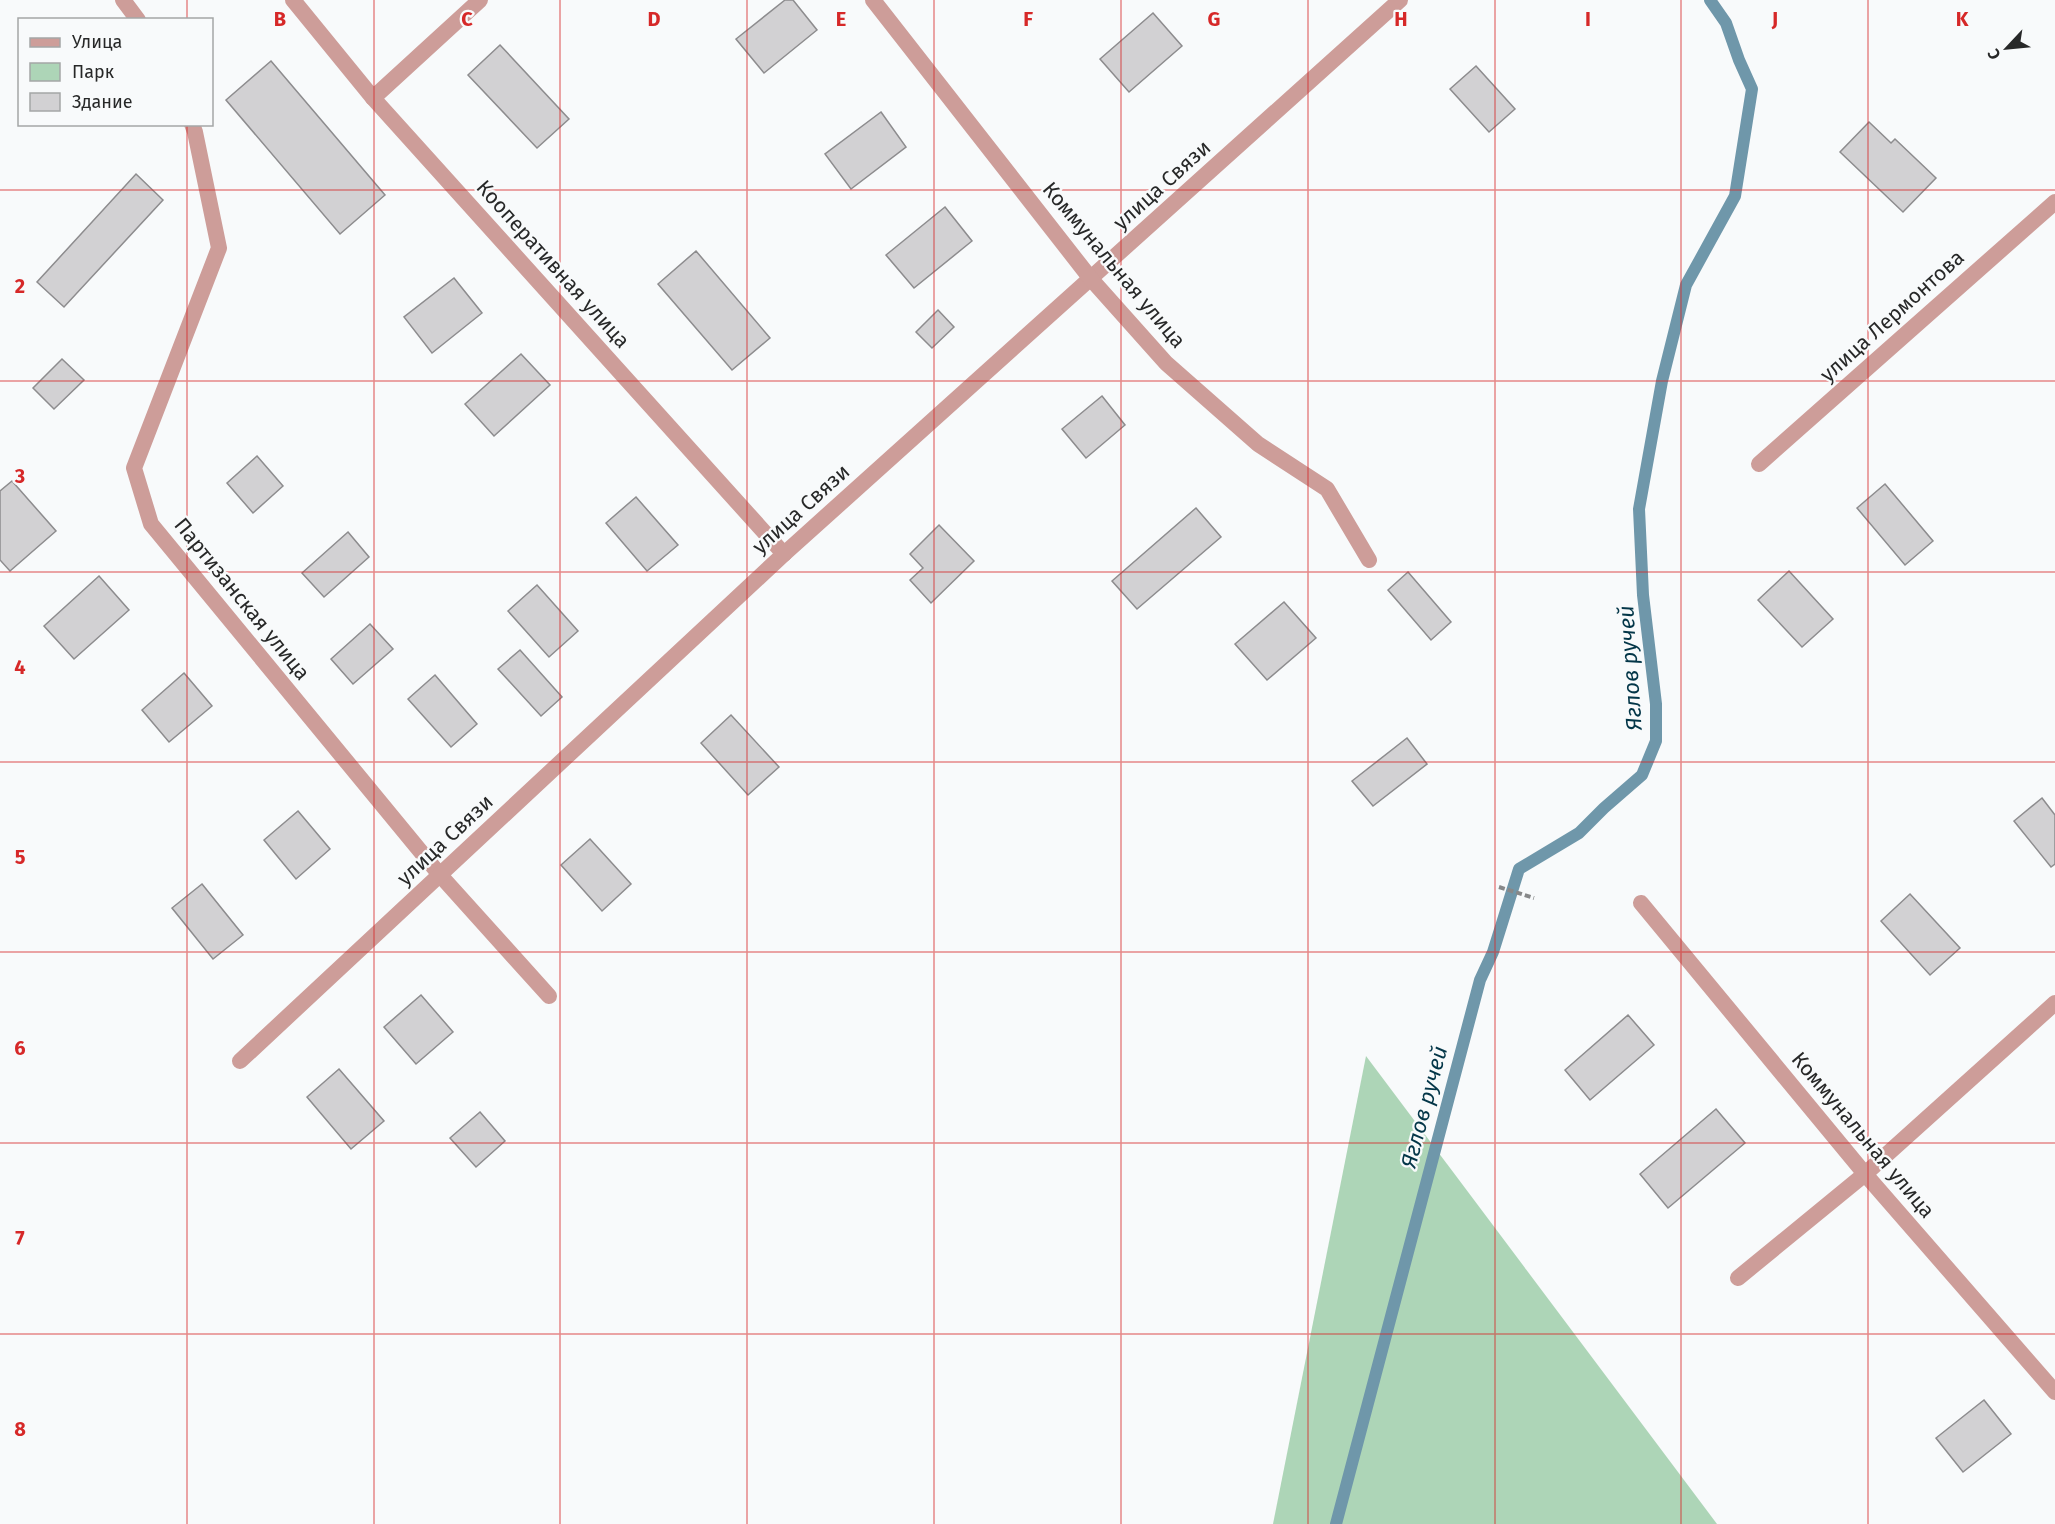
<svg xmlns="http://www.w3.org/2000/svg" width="2055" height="1524" viewBox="0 0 2055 1524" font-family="'Fira Sans',sans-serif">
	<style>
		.green { fill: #add5b7 }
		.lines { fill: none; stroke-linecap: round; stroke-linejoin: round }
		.stream { stroke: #6f97aa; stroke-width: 12 }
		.building { fill: #d2d1d3; stroke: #8d8c8e; stroke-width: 1.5 }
		.path { stroke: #878889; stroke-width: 4; stroke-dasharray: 6 3; stroke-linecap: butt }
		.service { stroke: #cd9d99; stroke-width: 16 }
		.minor { stroke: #cd9d99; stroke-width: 16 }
		.grid { fill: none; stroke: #d62828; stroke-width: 1.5; stroke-opacity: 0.55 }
		.labels { text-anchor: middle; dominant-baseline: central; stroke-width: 4.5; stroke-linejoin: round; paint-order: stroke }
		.street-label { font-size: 21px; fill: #272828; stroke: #f8fafb }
		.water-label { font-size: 22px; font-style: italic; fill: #033648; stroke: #f8fafb }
		.grid-label { font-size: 20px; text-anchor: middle; font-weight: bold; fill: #d62828; stroke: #f8fafb; stroke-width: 4.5; stroke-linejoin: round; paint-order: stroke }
	</style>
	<rect width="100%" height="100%" fill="#f8fafb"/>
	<!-- green -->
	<path class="green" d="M1366,1056L1717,1524H1273Z"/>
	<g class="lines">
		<!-- stream -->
		<path class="stream" d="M1336,1524L1480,980L1493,952L1519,869L1579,833L1604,808L1642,775L1656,741V704L1643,595L1639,509L1662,381L1686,285L1735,196L1752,89L1739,60L1726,23L1710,0"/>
	</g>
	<!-- building -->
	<g class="building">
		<path d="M785,0H793L817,30L764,73L736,39Z"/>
		<path d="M1153,13L1182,46L1129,92L1100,59Z"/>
		<path d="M500,45L569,119L537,148L468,75Z"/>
		<path d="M271,61L385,195L340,234L226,100Z"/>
		<path d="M1476,66L1515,109L1489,132L1450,89Z"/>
		<path d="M881,112L906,147L851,189L825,154Z"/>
		<path d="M1869,122L1891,143L1895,139L1936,178L1903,212L1840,152Z"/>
		<path d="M136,174L163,200L64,307L37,282Z"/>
		<path d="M945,207L972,241L914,288L886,255Z"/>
		<path d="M696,251L770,338L732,370L658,284Z"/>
		<path d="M454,278L482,313L432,353L404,317Z"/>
		<path d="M938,310L954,327L932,348L916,332Z"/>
		<path d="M521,354L550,385L494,436L465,404Z"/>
		<path d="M62,359L84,380L54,409L33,388Z"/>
		<path d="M1102,396L1125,425L1086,458L1062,429Z"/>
		<path d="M257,456L283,486L253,513L227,483Z"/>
		<path d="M12,481L56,531L10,571L0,560V491Z"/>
		<path d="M1885,484L1933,541L1905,565L1857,508Z"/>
		<path d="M636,497L678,545L647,571L606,523Z"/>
		<path d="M1196,508L1221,537L1137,609L1112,581Z"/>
		<path d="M939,525L974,561L931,603L910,580L923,568L910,554Z"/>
		<path d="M348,532L369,557L324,597L302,573Z"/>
		<path d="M1789,571L1833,619L1802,647L1758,600Z"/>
		<path d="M1408,572L1451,622L1431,640L1388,590Z"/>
		<path d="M99,576L129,610L74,659L44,626Z"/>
		<path d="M537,585L578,631L549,657L508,611Z"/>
		<path d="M1284,602L1316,638L1267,680L1235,644Z"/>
		<path d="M370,624L393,649L353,684L331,659Z"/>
		<path d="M520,650L562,697L541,716L498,669Z"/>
		<path d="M184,673L212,706L169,742L142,710Z"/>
		<path d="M435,675L477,724L451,747L408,699Z"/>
		<path d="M731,715L779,767L748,795L701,743Z"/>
		<path d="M1407,738L1427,764L1373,806L1352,781Z"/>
		<path d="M2042,798L2055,815V864L2051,867L2014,821Z"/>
		<path d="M298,811L330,849L296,879L264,840Z"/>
		<path d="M590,839L631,884L602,911L561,865Z"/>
		<path d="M202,884L243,935L213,959L172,908Z"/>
		<path d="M1910,894L1960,948L1930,975L1881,921Z"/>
		<path d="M421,995L453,1032L416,1064L384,1027Z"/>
		<path d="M1628,1015L1654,1045L1590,1100L1565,1070Z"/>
		<path d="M339,1069L384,1121L351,1149L307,1097Z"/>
		<path d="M1716,1109L1745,1143L1668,1208L1640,1174Z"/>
		<path d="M480,1112L505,1141L476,1167L450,1138Z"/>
		<path d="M1984,1400L2011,1434L1963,1472L1936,1438Z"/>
	</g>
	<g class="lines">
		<!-- path -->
		<path class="path" d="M1499,887L1534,898"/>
		<!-- service -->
		<g class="service">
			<path d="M123,0L138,20"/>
			<path d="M293,0L373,98L784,554"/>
			<path d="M373,98L480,0"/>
			<path d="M192,124L195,132L219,248L134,468L151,524L440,875L549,996"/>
			<path d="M1759,464L2055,202"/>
			<path d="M1641,903L1865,1174L2055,1392"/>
			<path d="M240,1061L784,554L1400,0"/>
			<path d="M1738,1278L1865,1174L2055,1003"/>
		</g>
		<!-- minor -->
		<path class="minor" d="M873,0L1091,279L1166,363L1258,444L1327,489L1369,560"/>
	</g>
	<!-- grid -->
	<path class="grid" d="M187,0V20M374,0V1524M560,0V1524M747,0V1524M934,0V1524M1121,0V1524M1308,0V1524M1495,0V1524M1681,0V1524M1868,0V1524M187,124V1524M0,190H2055M0,381H2055M0,572H2055M0,762H2055M0,952H2055M0,1143H2055M0,1334H2055"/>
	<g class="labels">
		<!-- street labels -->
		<g class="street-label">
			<text transform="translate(1162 185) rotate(-42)">улица Связи</text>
			<text transform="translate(553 264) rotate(48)">Кооперативная улица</text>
			<text transform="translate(1114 265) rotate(50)">Коммунальная улица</text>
			<text transform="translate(1892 316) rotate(-42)">улица Лермонтова</text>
			<text transform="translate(801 509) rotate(-42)">улица Связи</text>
			<text transform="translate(242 599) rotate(51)">Партизанская улица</text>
			<text transform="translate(445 840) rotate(-43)">улица Связи</text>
			<text transform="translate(1863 1135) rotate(50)">Коммунальная улица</text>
		</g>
		<!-- water labels -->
		<g class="water-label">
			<text transform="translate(1630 668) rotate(-94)">Яглов ручей</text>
			<text transform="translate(1424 1107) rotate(-75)">Яглов ручей</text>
		</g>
	</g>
	<g class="grid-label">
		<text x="280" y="26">B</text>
		<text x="467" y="26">C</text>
		<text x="654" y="26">D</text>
		<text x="841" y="26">E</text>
		<text x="1028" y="26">F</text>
		<text x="1214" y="26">G</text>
		<text x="1401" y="26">H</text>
		<text x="1588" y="26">I</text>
		<text x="1775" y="26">J</text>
		<text x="1962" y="26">K</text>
		<text x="20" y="293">2</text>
		<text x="20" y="483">3</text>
		<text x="20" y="674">4</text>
		<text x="20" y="864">5</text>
		<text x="20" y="1055">6</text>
		<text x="20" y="1245">7</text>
		<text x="20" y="1436">8</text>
	</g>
	<!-- legend -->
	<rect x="18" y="18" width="195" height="108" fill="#f8fafb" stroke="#a4a6a7" stroke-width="1.5"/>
	<rect x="30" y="38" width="30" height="9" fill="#cd9d99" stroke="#a4a6a7" stroke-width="1.5"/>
	<text x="72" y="48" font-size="18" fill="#272828">Улица</text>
	<rect x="30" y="63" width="30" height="18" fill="#add5b7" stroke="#a4a6a7" stroke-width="1.5"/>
	<text x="72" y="78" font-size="18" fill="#272828">Парк</text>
	<rect x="30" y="93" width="30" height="18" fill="#d2d1d3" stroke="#a4a6a7" stroke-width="1.5"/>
	<text x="72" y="108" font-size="18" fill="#272828">Здание</text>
	<!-- north arrow -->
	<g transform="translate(2007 48) rotate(244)" stroke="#f8fafb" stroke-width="4.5" paint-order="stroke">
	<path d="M0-4.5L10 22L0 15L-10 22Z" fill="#272828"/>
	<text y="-9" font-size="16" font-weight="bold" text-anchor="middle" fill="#272828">С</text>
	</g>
</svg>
